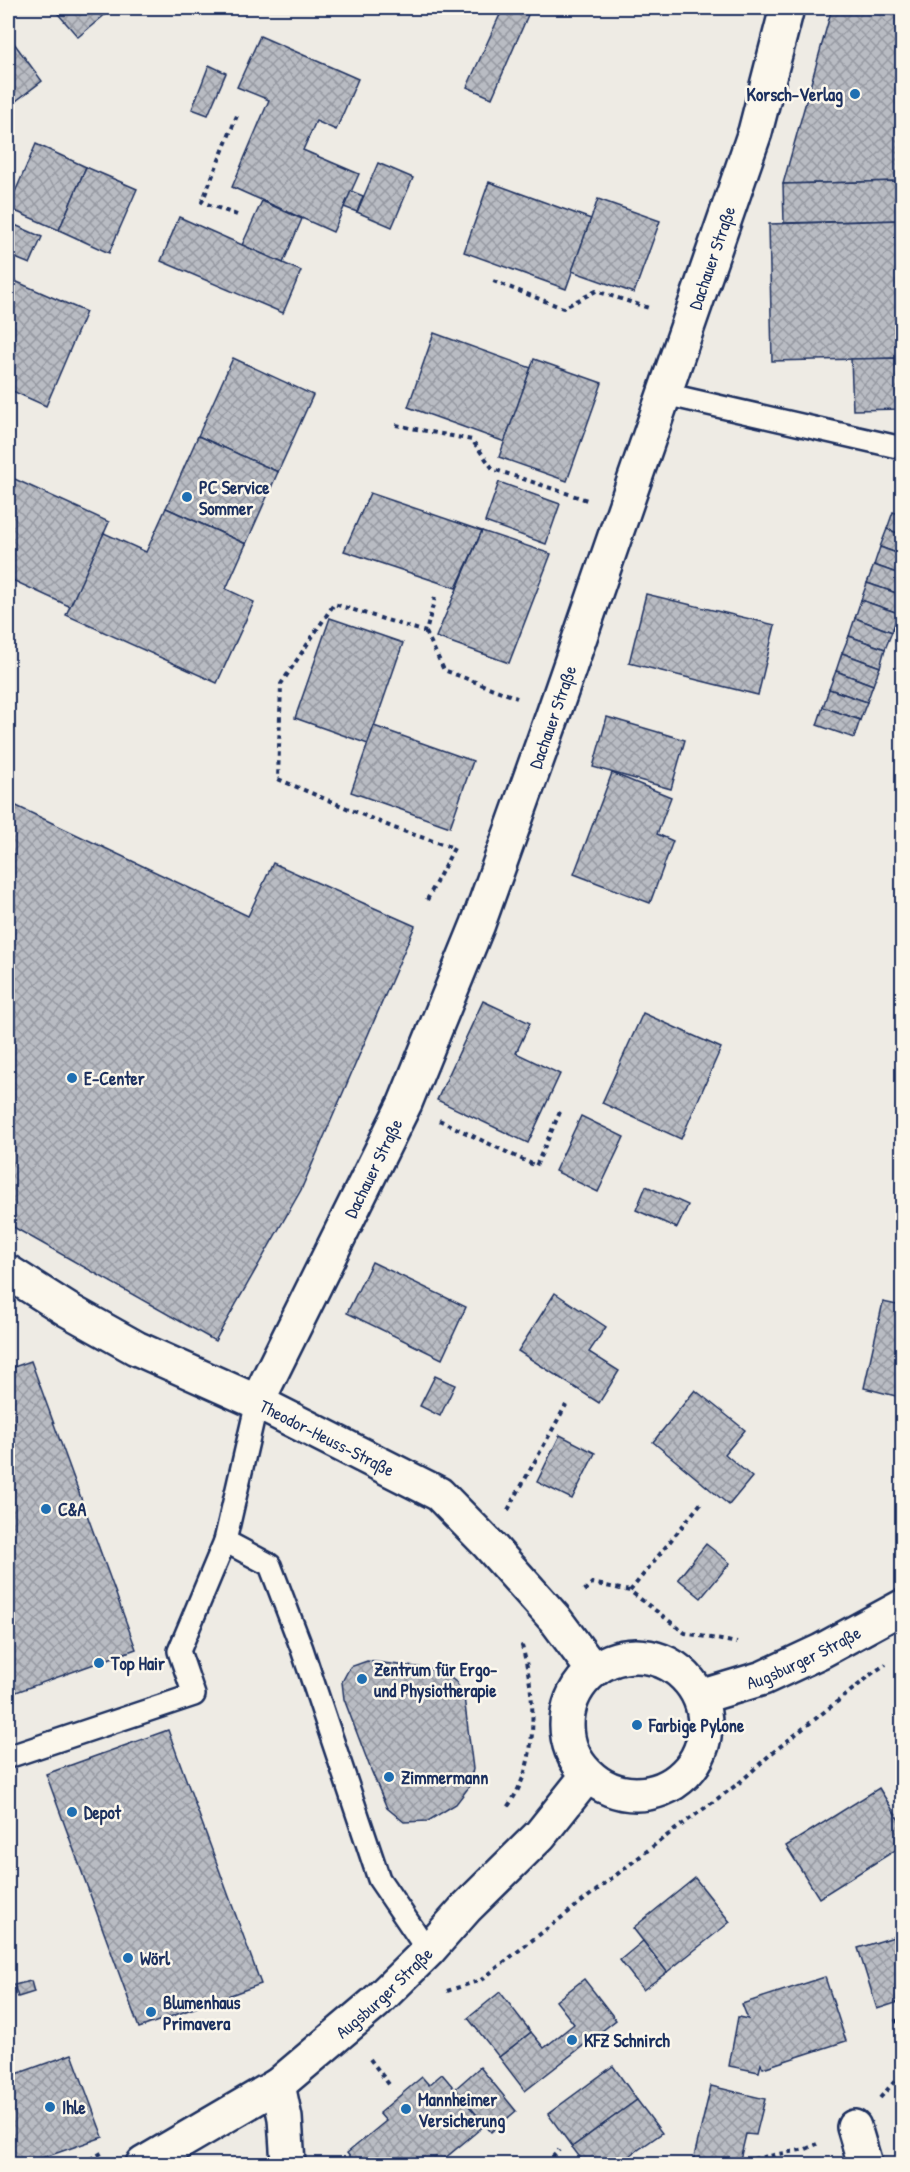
<svg xmlns="http://www.w3.org/2000/svg" width="910" height="2172" viewBox="0 0 910 2172" font-family="'Patrick Hand',sans-serif">
	<style>
		.building { fill: url(#building-cross-hatch); stroke: #1b2f5e; stroke-width: 1.5 }
		.lines { fill: none; stroke-linecap: round; stroke-linejoin: round }
		.lane-casing { stroke: #1b2f5e; stroke-width: 26 }
		.street-casing { stroke: #1b2f5e; stroke-width: 38 }
		.secondary-casing { stroke: #1b2f5e; stroke-width: 38 }
		.path { stroke: #1b2f5e; stroke-width: 4; stroke-dasharray: 4.5 4.5; stroke-linecap: butt }
		.lane { stroke: #fbf7ec; stroke-width: 21 }
		.street { stroke: #fbf7ec; stroke-width: 33 }
		.secondary { stroke: #fbf7ec; stroke-width: 33 }
		.poi-dot { fill: #1f6fb2; stroke: #fbf7ec; stroke-width: 2 }
		.labels { text-anchor: middle; dominant-baseline: central; stroke-width: 5; stroke-linejoin: round; paint-order: stroke }
		.poi-label { font-size: 18px; font-weight: bold; fill: #1b2f5e; stroke: #fbf7ec; text-anchor: start }
		.street-label { font-size: 18px; fill: #1b2f5e; stroke: #fbf7ec }
	</style>
	<defs>
		<pattern id="building-cross-hatch" width="8" height="8" patternUnits="userSpaceOnUse" patternTransform="scale(1.5)"><rect width="8" height="8" fill="#b9bcc3"/><path d="M0 0l8 8M0 8l8-8" fill="none" stroke="#9699a2"/></pattern>
	</defs>
	<rect width="100%" height="100%" fill="#eeebe4"/>
	<filter id="ink" filterUnits="userSpaceOnUse"><feTurbulence type="fractalNoise" baseFrequency=".0167" numOctaves="2"/><feDisplacementMap in="SourceGraphic" scale="12" xChannelSelector="R" yChannelSelector="G"/><feConvolveMatrix kernelMatrix="1 2 1 2 8 2 1 2 1" color-interpolation-filters="sRGB"/></filter>
	<g filter="url(#ink)">
		<!-- building -->
		<g class="building">
			<path d="M53,8H113L78,37Z"/>
			<path d="M503,8H511L528,15L492,98L467,87Z"/>
			<path d="M832,8H902V181L783,184Z"/>
			<path d="M8,35L42,81L8,107Z"/>
			<path d="M260,36L358,79L336,130L316,121L303,150L359,174L333,232L232,187L269,100L237,87Z"/>
			<path d="M209,65L226,73L208,115L192,109Z"/>
			<path d="M36,144L86,167L59,230L8,208Z"/>
			<path d="M378,163L413,178L392,227L357,212Z"/>
			<path d="M86,167L137,189L109,253L59,230Z"/>
			<path d="M902,181V220L784,223L783,184Z"/>
			<path d="M489,182L591,219L566,289L464,252Z"/>
			<path d="M351,191L363,196L357,212L344,207Z"/>
			<path d="M598,199L660,221L634,293L572,271Z"/>
			<path d="M262,201L302,219L283,263L242,245Z"/>
			<path d="M179,217L301,271L283,313L161,261Z"/>
			<path d="M902,220V358L772,361L769,224Z"/>
			<path d="M8,222L42,237L30,264L8,255Z"/>
			<path d="M8,278L86,312L46,406L8,389Z"/>
			<path d="M434,333L531,368L505,442L408,407Z"/>
			<path d="M233,358L313,395L278,472L198,436Z"/>
			<path d="M902,358V409L853,410L851,359Z"/>
			<path d="M534,359L602,383L567,481L499,457Z"/>
			<path d="M198,436L278,472L246,544L166,508Z"/>
			<path d="M8,476L109,522L71,607L8,578Z"/>
			<path d="M499,482L560,504L546,544L485,522Z"/>
			<path d="M370,493L482,531L456,588L344,551Z"/>
			<path d="M166,508L246,544L226,589L254,602L217,683L66,615L104,533L146,552Z"/>
			<path d="M893,512L902,515V535L887,529Z"/>
			<path d="M887,529L902,535V555L880,547Z"/>
			<path d="M482,531L551,554L509,663L436,637Z"/>
			<path d="M880,547L902,555V575L874,565Z"/>
			<path d="M874,565L902,575V595L867,583Z"/>
			<path d="M867,583L902,595L898,613L861,600Z"/>
			<path d="M646,594L775,625L758,695L629,663Z"/>
			<path d="M861,600L898,613L892,632L855,618Z"/>
			<path d="M330,618L403,643L368,744L295,718Z"/>
			<path d="M855,618L892,632L885,649L849,636Z"/>
			<path d="M849,636L885,649L880,667L842,653Z"/>
			<path d="M842,653L880,667L873,685L836,671Z"/>
			<path d="M836,671L873,685L867,702L829,689Z"/>
			<path d="M829,689L867,702L860,720L823,707Z"/>
			<path d="M823,707L860,720L854,738L817,725Z"/>
			<path d="M607,717L685,740L671,789L593,767Z"/>
			<path d="M374,726L473,761L450,827L351,792Z"/>
			<path d="M612,773L671,797L657,834L673,841L650,903L574,874Z"/>
			<path d="M8,802L248,916L273,863L415,926L301,1190L215,1341L8,1224Z"/>
			<path d="M483,1001L530,1023L516,1053L560,1074L528,1143L437,1100Z"/>
			<path d="M643,1013L721,1048L681,1139L602,1103Z"/>
			<path d="M581,1116L624,1137L598,1192L555,1171Z"/>
			<path d="M646,1186L688,1205L677,1228L636,1210Z"/>
			<path d="M372,1262L466,1307L442,1359L347,1313Z"/>
			<path d="M555,1293L606,1327L589,1352L619,1371L599,1403L518,1351Z"/>
			<path d="M883,1302L902,1306V1385L900,1397L864,1388Z"/>
			<path d="M31,1361L136,1649L8,1695V1369Z"/>
			<path d="M435,1376L455,1385L440,1416L420,1406Z"/>
			<path d="M695,1390L745,1430L725,1454L752,1477L729,1505L653,1442Z"/>
			<path d="M560,1435L595,1453L572,1499L537,1482Z"/>
			<path d="M706,1544L730,1563L701,1598L678,1579Z"/>
			<path d="M367,1661L440,1670L456,1682L464,1697L473,1769L469,1787L456,1804L428,1821L404,1822L387,1808L371,1770L344,1699L342,1682L350,1667Z"/>
			<path d="M168,1730L261,1984L139,2028L46,1774Z"/>
			<path d="M879,1788L902,1825V1846L819,1898L786,1846Z"/>
			<path d="M695,1878L730,1922L667,1972L633,1928Z"/>
			<path d="M894,1937L902,1965V2001L877,2009L858,1948Z"/>
			<path d="M643,1941L667,1972L643,1990L620,1960Z"/>
			<path d="M825,1977L846,2041L763,2068L761,2064L759,2072L729,2066L738,2017L748,2019L742,2004Z"/>
			<path d="M584,1979L616,2020L525,2091L499,2057L531,2032L544,2048L574,2024L556,2001Z"/>
			<path d="M31,1981L34,1992L18,1997L14,1985Z"/>
			<path d="M500,1992L531,2032L499,2057L468,2018Z"/>
			<path d="M72,2054L103,2137L25,2164H8V2077Z"/>
			<path d="M613,2066L637,2100L572,2147L548,2114Z"/>
			<path d="M480,2067L516,2111L491,2132L455,2089Z"/>
			<path d="M442,2074L485,2125L438,2164H356L347,2153L386,2121L379,2113L422,2077L429,2085Z"/>
			<path d="M711,2086L765,2099L756,2135L746,2134L739,2164H708L693,2161Z"/>
			<path d="M637,2100L662,2133L618,2164H585L572,2147Z"/>
		</g>
		<g class="lines">
			<!-- lane casing -->
			<g class="lane-casing">
				<g id="lane">
					<path d="M665,394L902,448"/>
					<path d="M225,1541L270,1565L302,1649L379,1879L428,1951"/>
					<path d="M8,1757L194,1695L179,1651L225,1541L257,1402"/>
				</g>
			</g>
			<!-- street casing -->
			<g class="street-casing">
				<g id="street">
					<path id="s1" d="M257,1402L405,1103L478,924L554,712L755,132L787,8"/>
					<path d="M278,2085L285,2118L288,2164"/>
					<path d="M854,2127L865,2164"/>
				</g>
			</g>
			<!-- secondary casing -->
			<g class="secondary-casing">
				<g id="secondary">
					<path id="s2" d="M8,1272L68,1310L136,1348L257,1402L439,1494L489,1545L555,1619L593,1670"/>
					<circle cx="636" cy="1725" r="69"/>
					<path id="s3" d="M700,1697L763,1678L821,1651L902,1607"/>
					<path id="s4" d="M143,2164L278,2085L375,2003L428,1951L466,1908L540,1835L587,1776"/>
				</g>
			</g>
			<!-- path -->
			<g class="path">
				<path d="M237,215L202,202L238,113"/>
				<path d="M493,281L563,308L596,291L652,309"/>
				<path d="M396,425L472,440L493,469L587,500"/>
				<path d="M426,632L444,670L517,698"/>
				<path d="M427,900L454,848L394,828L278,779L281,684L334,604L426,632L435,597"/>
				<path d="M439,1120L536,1166L560,1112"/>
				<path d="M508,1510L566,1405"/>
				<path d="M584,1591L592,1583L630,1591L685,1633L737,1643"/>
				<path d="M630,1591L701,1503"/>
				<path d="M870,1675L886,1664"/>
				<path d="M508,1806C540,1762 536,1696 522,1646L525,1644"/>
				<path d="M447,1991L481,1980L665,1837L739,1783L772,1753L871,1675"/>
				<path d="M896,2019L902,2041"/>
				<path d="M370,2059L391,2087"/>
				<path d="M880,2098L902,2073"/>
				<path d="M753,2159L806,2149L817,2144"/>
				<path d="M82,2164L105,2151"/>
				<path d="M500,2164H524"/>
				<path d="M546,2164L559,2150"/>
			</g>
			<!-- lane -->
			<use href="#lane" class="lane"/>
			<!-- street -->
			<use href="#street" class="street"/>
			<!-- secondary -->
			<use href="#secondary" class="secondary"/>
		</g>
	</g>
	<!-- markers -->
	<g class="poi-dot">
		<circle cx="855" cy="94" r="6"/>
		<circle cx="187" cy="497" r="6"/>
		<circle cx="72" cy="1078" r="6"/>
		<circle cx="46" cy="1509" r="6"/>
		<circle cx="99" cy="1663" r="6"/>
		<circle cx="362" cy="1679" r="6"/>
		<circle cx="637" cy="1725" r="6"/>
		<circle cx="389" cy="1777" r="6"/>
		<circle cx="72" cy="1812" r="6"/>
		<circle cx="128" cy="1958" r="6"/>
		<circle cx="151" cy="2012" r="6"/>
		<circle cx="572" cy="2040" r="6"/>
		<circle cx="50" cy="2107" r="6"/>
		<circle cx="406" cy="2109" r="6"/>
	</g>
	<g class="labels">
		<!-- poi labels -->
		<g class="poi-label">
			<text x="843" y="94" text-anchor="end">Korsch-Verlag</text>
			<text x="199" y="487">PC Service<tspan x="199" dy="21">Sommer</tspan></text>
			<text x="84" y="1078">E-Center</text>
			<text x="58" y="1509">C&amp;A</text>
			<text x="111" y="1663">Top Hair</text>
			<text x="374" y="1669">Zentrum für Ergo-<tspan x="374" dy="21">und Physiotherapie</tspan></text>
			<text x="649" y="1725">Farbige Pylone</text>
			<text x="401" y="1777">Zimmermann</text>
			<text x="84" y="1812">Depot</text>
			<text x="140" y="1958">Wörl</text>
			<text x="163" y="2002">Blumenhaus<tspan x="163" dy="21">Primavera</tspan></text>
			<text x="584" y="2040">KFZ Schnirch</text>
			<text x="418" y="2099">Mannheimer<tspan x="418" dy="21">Versicherung</tspan></text>
			<text x="62" y="2107">Ihle</text>
		</g>
		<!-- street labels -->
		<g class="street-label">
			<text stroke="none"><textPath href="#s1" startOffset="1233">Dachauer Straße</textPath></text>
			<text stroke="none"><textPath href="#s1" startOffset="747">Dachauer Straße</textPath></text>
			<text stroke="none"><textPath href="#s1" startOffset="261">Dachauer Straße</textPath></text>
			<text stroke="none"><textPath href="#s2" startOffset="360">Theodor-Heuss-Straße</textPath></text>
			<text stroke="none"><textPath href="#s3" startOffset="111">Augsburger Straße</textPath></text>
			<text stroke="none"><textPath href="#s4" startOffset="297">Augsburger Straße</textPath></text>
		</g>
	</g>
	<!-- margin -->
	<rect width="910" height="2172" fill="none" stroke="#fbf7ec" stroke-width="30"/>
	<rect x="15" y="15" width="880" height="2142" fill="none" stroke="#1b2f5e" stroke-width="2" filter="url(#ink)"/>
</svg>
